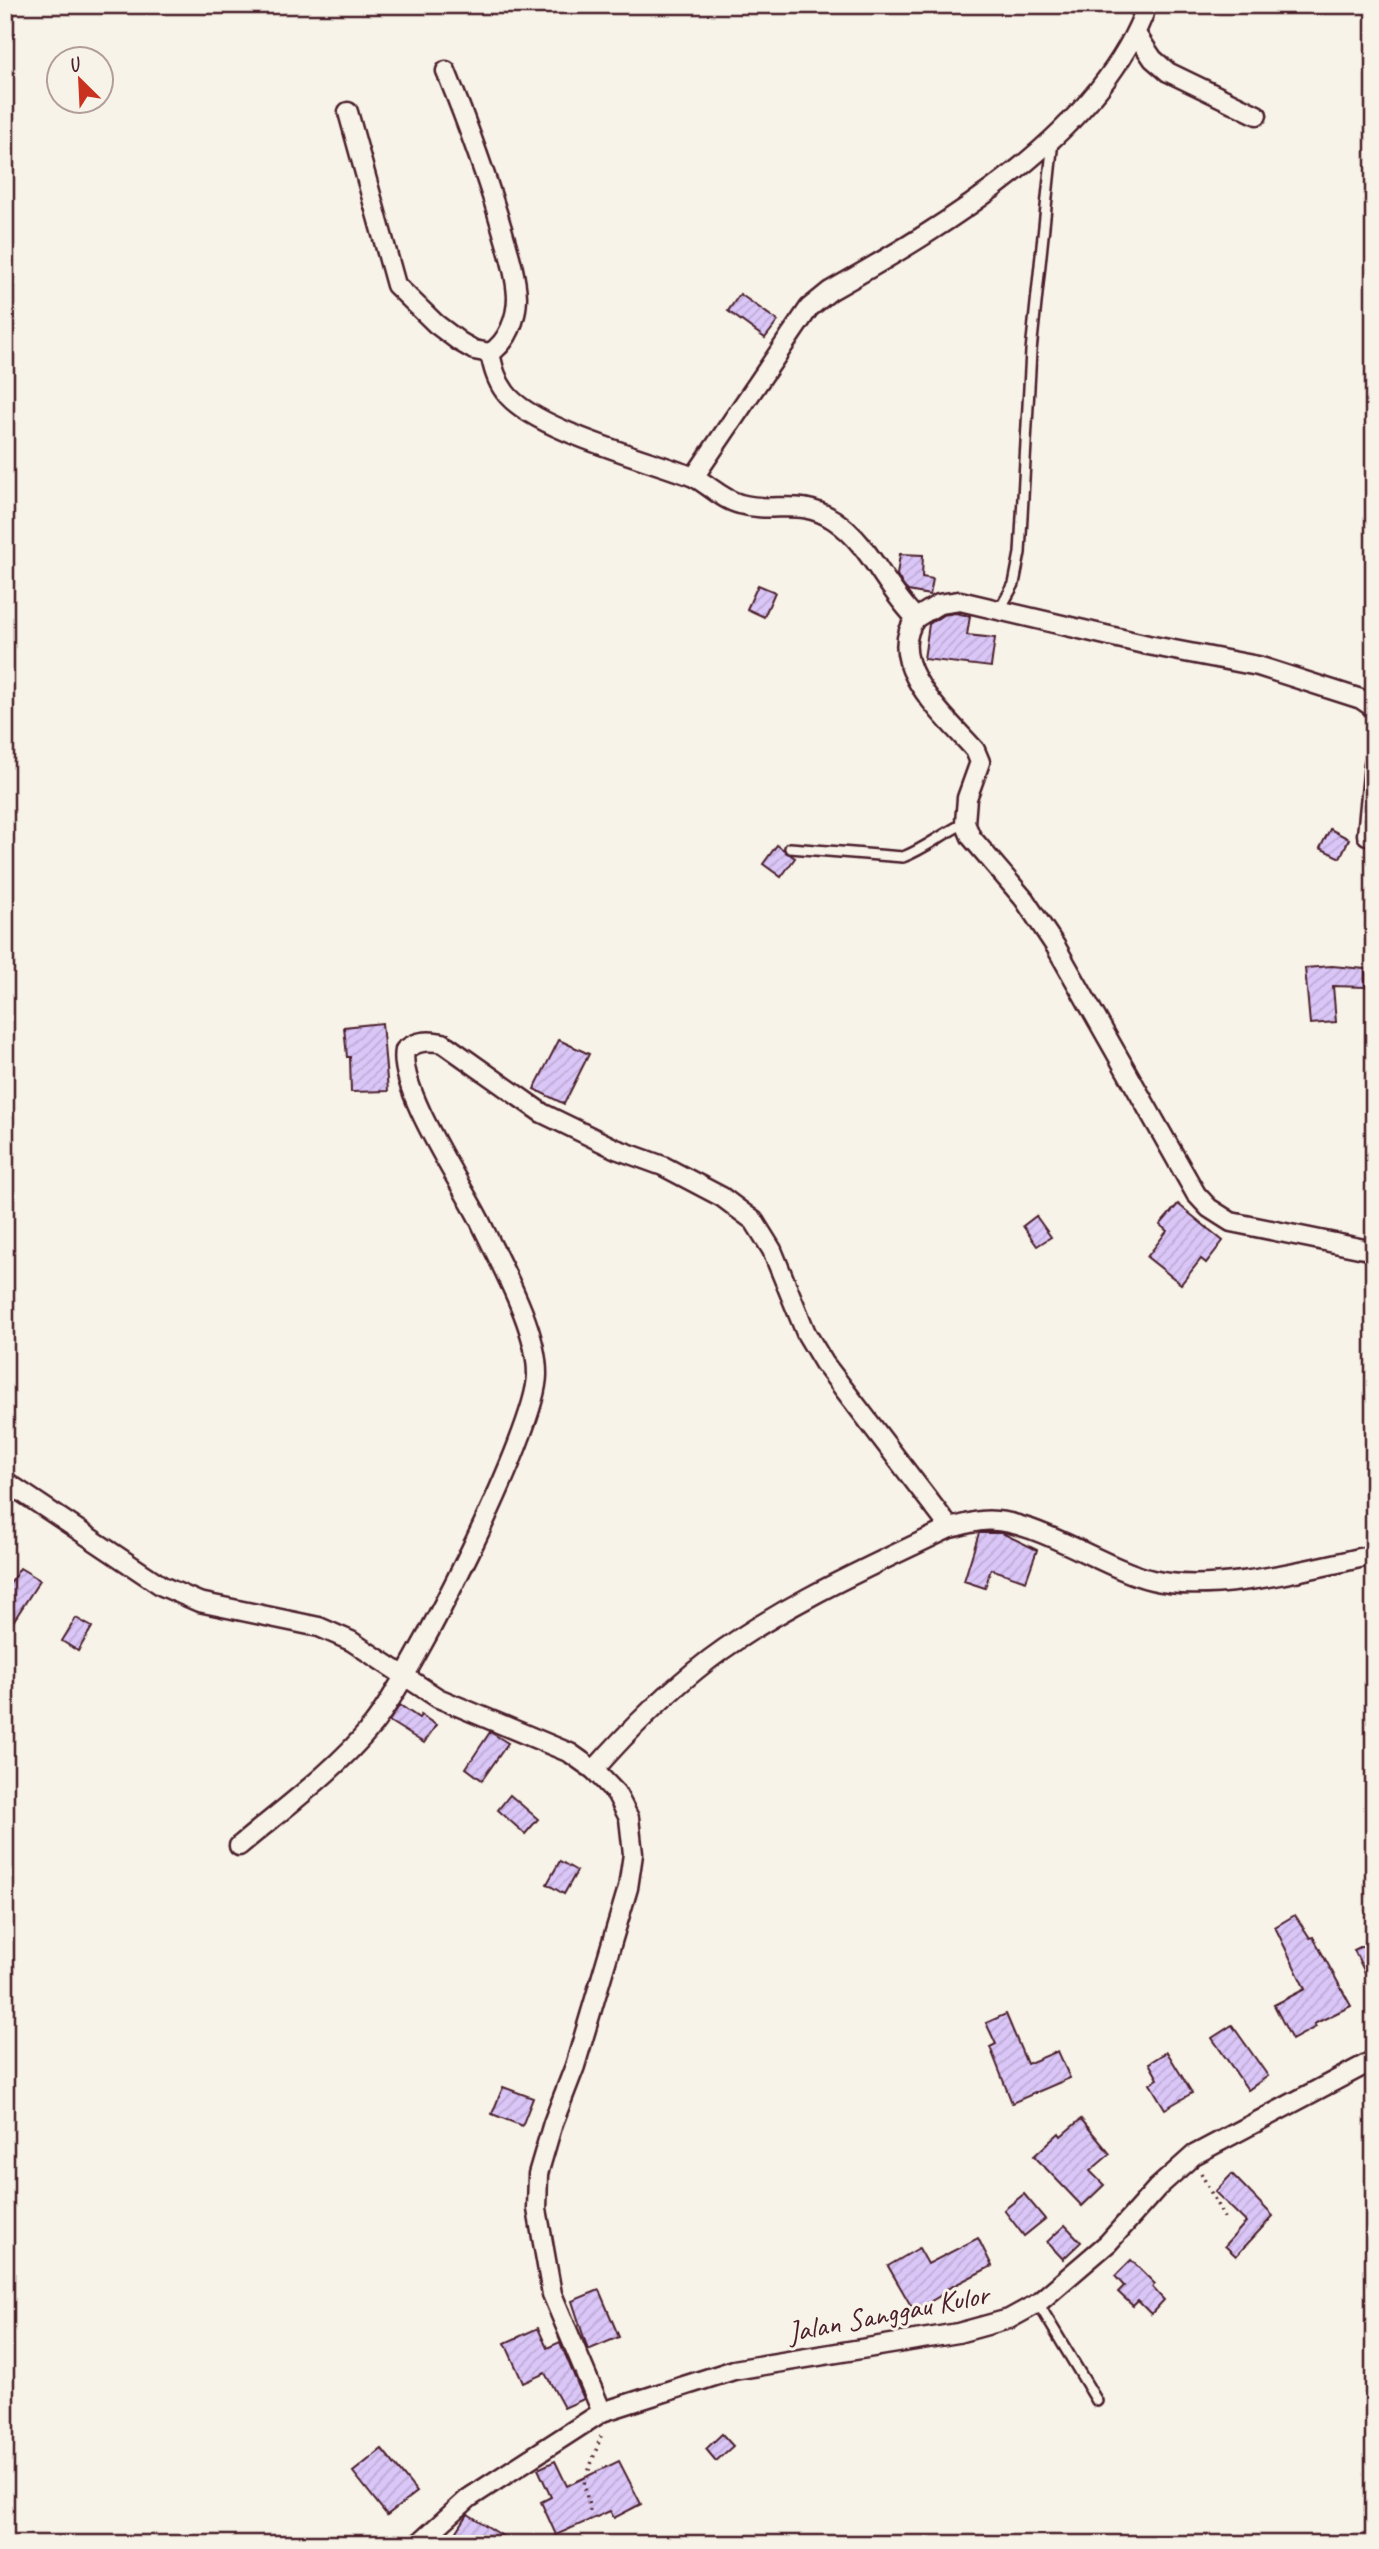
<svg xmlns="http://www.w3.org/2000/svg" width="1379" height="2549" viewBox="0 0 1379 2549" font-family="Caveat,sans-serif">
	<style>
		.building { fill: url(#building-hatch); stroke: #4a1f2b; stroke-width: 2 }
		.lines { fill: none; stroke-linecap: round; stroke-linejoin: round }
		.lane-casing { stroke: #4a1f2b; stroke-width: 14 }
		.street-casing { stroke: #4a1f2b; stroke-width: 23 }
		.path { stroke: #4a1f2b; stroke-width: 3.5; stroke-dasharray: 2 5; stroke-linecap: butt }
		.lane { stroke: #f7f3e8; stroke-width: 9 }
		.street { stroke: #f7f3e8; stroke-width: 18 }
		.labels { text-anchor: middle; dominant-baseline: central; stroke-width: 6; stroke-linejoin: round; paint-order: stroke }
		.street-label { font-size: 30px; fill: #4a1f2b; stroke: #f7f3e8 }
	</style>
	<defs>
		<pattern id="building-hatch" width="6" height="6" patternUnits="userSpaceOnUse" patternTransform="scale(1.75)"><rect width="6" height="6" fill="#dac7f8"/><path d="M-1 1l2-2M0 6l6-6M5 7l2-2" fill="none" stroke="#bdaad5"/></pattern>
	</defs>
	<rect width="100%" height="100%" fill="#f7f3e8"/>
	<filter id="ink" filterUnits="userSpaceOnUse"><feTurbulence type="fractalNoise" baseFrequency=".0143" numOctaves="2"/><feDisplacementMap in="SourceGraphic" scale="14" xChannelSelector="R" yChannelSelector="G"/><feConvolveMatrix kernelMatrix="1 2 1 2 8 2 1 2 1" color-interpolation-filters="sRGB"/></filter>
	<g filter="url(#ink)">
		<!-- building -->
		<g class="building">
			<path d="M740,294L778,321L765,338L728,311Z"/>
			<path d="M900,554L923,555L922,577L933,579L930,595L908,591L904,587L897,575Z"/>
			<path d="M758,585L775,592L764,617L747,609Z"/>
			<path d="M955,613L970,616L967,635L995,638L991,667L924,659L929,624L943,615Z"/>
			<path d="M1330,829L1349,839L1340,858L1320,848Z"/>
			<path d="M777,845L795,858L781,877L763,864Z"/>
			<path d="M1332,966L1365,969V987L1333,986L1336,1022L1310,1024L1305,968Z"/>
			<path d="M382,1023L388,1091L351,1092L350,1057H347L344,1027Z"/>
			<path d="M559,1040L589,1054L564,1104L534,1089Z"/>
			<path d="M1178,1204L1223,1241L1206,1263L1201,1259L1181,1284L1147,1257L1167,1231L1160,1225Z"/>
			<path d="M1036,1216L1051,1237L1037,1246L1023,1226Z"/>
			<path d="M979,1533H1002L1037,1550L1026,1581L991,1569L985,1588L964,1581Z"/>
			<path d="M20,1568L40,1580L5,1634V1591Z"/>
			<path d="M76,1618L92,1627L78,1651L62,1641Z"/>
			<path d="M400,1705L419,1718L421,1715L436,1725L424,1743L389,1721Z"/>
			<path d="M490,1732L508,1743L482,1780L466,1768Z"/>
			<path d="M510,1795L538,1819L525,1834L498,1810Z"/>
			<path d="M560,1861L577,1871L564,1894L547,1884Z"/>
			<path d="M1295,1915L1310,1938L1313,1937L1351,2006L1314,2024L1316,2027L1292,2040L1274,2005L1305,1989L1275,1927Z"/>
			<path d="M1368,1943L1374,1954V1991L1354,1950Z"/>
			<path d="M1006,2014L1027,2064L1058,2051L1070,2078L1012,2103L990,2047L996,2044L986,2023Z"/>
			<path d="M1232,2025L1268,2076L1248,2090L1212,2038Z"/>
			<path d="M1167,2052L1192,2093L1165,2109L1150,2084L1158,2079L1149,2063Z"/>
			<path d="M503,2087L533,2098L522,2126L492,2114Z"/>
			<path d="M1081,2119L1110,2154L1090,2171L1104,2185L1082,2206L1034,2156L1059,2133L1061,2136Z"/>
			<path d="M1232,2174L1273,2216L1236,2256L1225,2246L1246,2222L1215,2192Z"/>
			<path d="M1024,2194L1045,2219L1024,2236L1004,2210Z"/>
			<path d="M1065,2225L1081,2242L1063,2259L1047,2242Z"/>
			<path d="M978,2238L992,2266L943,2291L945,2293L914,2311L888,2266L919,2248L928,2264Z"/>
			<path d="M1131,2260L1155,2284L1152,2287L1164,2300L1151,2314L1138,2301L1133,2306L1118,2292L1124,2286L1115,2276Z"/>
			<path d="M599,2290L619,2337L588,2350L572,2301Z"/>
			<path d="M538,2328L547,2348L560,2342L584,2399L564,2408L545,2373L523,2383L505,2343Z"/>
			<path d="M722,2434L733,2446L716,2461L706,2449Z"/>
			<path d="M382,2449L417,2492L387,2515L353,2472Z"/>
			<path d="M555,2461L567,2486L619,2461L641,2504L614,2518L610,2511L556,2535L541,2502L551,2497L538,2469Z"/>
			<path d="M468,2514L515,2544H449Z"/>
		</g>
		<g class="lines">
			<!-- lane casing -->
			<g class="lane-casing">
				<g id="lane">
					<path d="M1000,609L1014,584L1020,553L1031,351L1053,140"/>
					<path d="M790,848L903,857C925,849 943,833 965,823"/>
					<path d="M1038,2303L1097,2401"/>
				</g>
			</g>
			<!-- street casing -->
			<g class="street-casing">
				<g id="street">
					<path d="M1147,5C1102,133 943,227 830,291L809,308L694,477C709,485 723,500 740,504C774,514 800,497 834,520C871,545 885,588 916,618C882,663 948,719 975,750L980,762L967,798L965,823L971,837L1024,899L1056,947L1196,1194L1209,1208L1231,1222L1374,1251"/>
					<path d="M1136,34L1153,59L1168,72L1257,115"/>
					<path d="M348,112L396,285L436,324L460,342L474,350L490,353C508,342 517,318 517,297C516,274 508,250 502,229C486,174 467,123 446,71"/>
					<path d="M490,353C493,367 496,380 505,392C531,429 650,460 694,477"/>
					<path d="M916,618L939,604L960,601L1148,645L1258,666L1361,699L1374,708"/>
					<path d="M1367,835L1374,764"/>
					<path d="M5,1481L162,1586L199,1602L319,1627L351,1641L438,1698L570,1753L594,1770L616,1793L629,1818L633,1854L628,1888L575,2066L553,2123L538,2174L537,2209L552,2294L602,2412"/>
					<path d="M594,1770C629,1730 667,1692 710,1659C782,1605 869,1567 950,1528C960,1526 971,1522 981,1521C1030,1515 1102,1568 1152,1580C1213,1595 1312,1568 1374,1555"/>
					<path d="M239,1846C284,1808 335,1771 372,1726C411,1678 538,1429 537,1374C537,1327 500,1264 480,1221C461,1183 397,1088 405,1050C417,1041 427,1040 443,1043L542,1113L616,1149L663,1166L722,1197L754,1221L772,1250L806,1333L824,1363L950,1528"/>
					<path d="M418,2544L469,2498L602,2412L734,2370L958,2333L1009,2319L1038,2303L1108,2243L1157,2188L1194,2155L1374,2060"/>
				</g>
			</g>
			<!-- path -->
			<g class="path">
				<path d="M1201,2173L1224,2218"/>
				<path d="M590,2511L584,2484L601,2436"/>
			</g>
			<!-- lane -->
			<use href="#lane" class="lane"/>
			<!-- street -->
			<use href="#street" class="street"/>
		</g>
	</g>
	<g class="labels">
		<!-- street labels -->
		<g class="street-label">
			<text transform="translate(888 2313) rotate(-11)">Jalan Sanggau Kulor</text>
		</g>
	</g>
	<!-- margin -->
	<rect width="1379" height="2549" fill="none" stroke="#f7f3e8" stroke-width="28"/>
	<rect x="14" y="14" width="1351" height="2521" fill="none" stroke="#4a1f2b" stroke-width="2.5" filter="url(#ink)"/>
	<!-- north arrow -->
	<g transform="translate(80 80) rotate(336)"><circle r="33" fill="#f7f3e8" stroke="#b29e9c" stroke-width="2"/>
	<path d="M0-5L12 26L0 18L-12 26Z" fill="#c8321e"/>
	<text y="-10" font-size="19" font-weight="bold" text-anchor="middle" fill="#4a1f2b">U</text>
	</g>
</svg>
